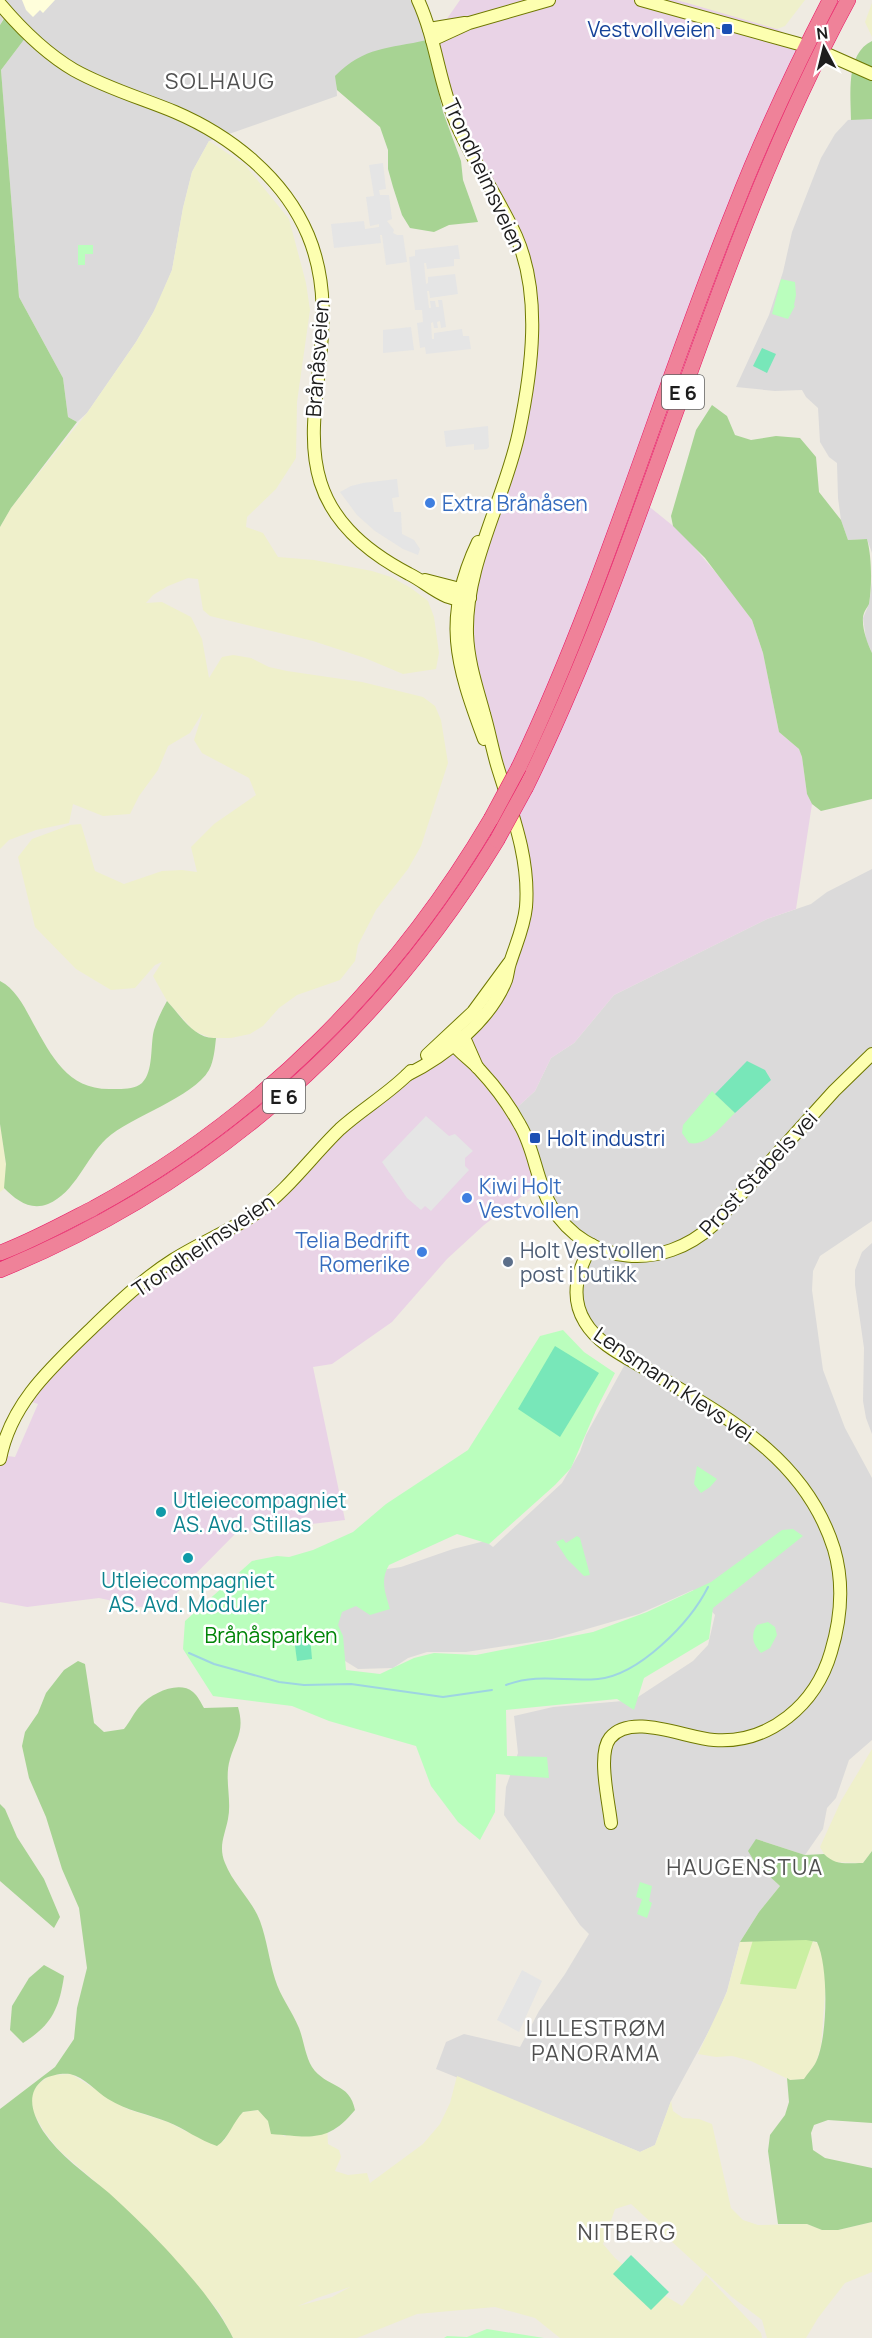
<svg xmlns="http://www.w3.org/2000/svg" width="872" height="2338" viewBox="0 0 872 2338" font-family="Manrope,sans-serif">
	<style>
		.residential { fill: #dbdada }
		.industrial { fill: #e9d3e6 }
		.education { fill: #fffedb }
		.farmland { fill: #eff0cb; fill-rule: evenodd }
		.grass { fill: #caefa2 }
		.forest { fill: #a7d393 }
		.park { fill: #bafebd }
		.pitch { fill: #78e7b9 }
		.parking { fill: #e5e5e5 }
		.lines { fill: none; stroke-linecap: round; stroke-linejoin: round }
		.stream { stroke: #9ed4e2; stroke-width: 2 }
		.secondary-casing { stroke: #6f7800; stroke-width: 14 }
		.highway-casing { stroke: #e91363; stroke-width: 16 }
		.secondary { stroke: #fdffb0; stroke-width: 12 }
		.highway { stroke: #ef8299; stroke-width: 15 }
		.highway-bridge-casing { stroke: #e91363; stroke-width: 16; stroke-linecap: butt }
		.highway-bridge { stroke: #ef8299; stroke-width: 15 }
		.transit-dot { fill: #1a4fb4; stroke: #fff; stroke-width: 2 }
		.shop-dot { fill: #3f7fe0; stroke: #fff; stroke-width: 2 }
		.service-dot { fill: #5c6f8a; stroke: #fff; stroke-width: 2 }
		.culture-dot { fill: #0f9aa8; stroke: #fff; stroke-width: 2 }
		.labels { text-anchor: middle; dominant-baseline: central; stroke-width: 5; stroke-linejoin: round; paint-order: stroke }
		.shield { fill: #fff; stroke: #616161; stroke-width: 1.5 }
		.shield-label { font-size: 20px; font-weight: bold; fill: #1d1d1d }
		.transit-label { font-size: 21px; fill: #164399; stroke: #fff; text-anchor: end }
		.street-label { font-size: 21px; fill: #1d1d1d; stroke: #fff }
		.shop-label { font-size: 21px; fill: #366cbe; stroke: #fff; text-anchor: start }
		.service-label { font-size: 21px; fill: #4e5e75; stroke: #fff; text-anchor: start }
		.culture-label { font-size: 21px; fill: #0d838f; stroke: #fff; text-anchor: start }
		.park-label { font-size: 21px; fill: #018508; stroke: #fff }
		.neighbourhood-label { font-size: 22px; letter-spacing: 1.5px; fill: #505050; stroke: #fff }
	</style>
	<rect width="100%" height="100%" fill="#efebe2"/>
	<!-- residential -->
	<g class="residential">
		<path d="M0,0H422L427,40L336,76L337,96L209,141L192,172L183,208L172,270L157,306L136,342L87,413L77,422L68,417L63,378L19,297L1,70L26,37L4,17L0,25Z"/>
		<path d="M870,118L872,119V553L867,539L848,540L841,520L838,498L837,463L829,457L820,442L818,408L806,397L802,390L775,391L736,387L769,315L783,272L792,232L821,158L835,134L848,120Z"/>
		<path d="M872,582V653L866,639L863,618L869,604Z"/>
		<path d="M872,869V1221L820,1256L813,1271L812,1290L823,1370L845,1428L872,1478V1740L849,1760L836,1798L827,1808L823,1829L805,1855L756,1839V1864L780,1886L759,1912L740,1942L727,1991L716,2018L671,2101L655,2145L640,2152L436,2069L446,2042L464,2034L520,2047L539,2011L565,1974L589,1934L580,1925L504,1815L506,1787L518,1753L514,1716L553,1707L623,1701L638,1697L693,1661L708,1645L715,1615L693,1590L639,1614L552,1639L466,1652H427L408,1658L393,1668L358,1669L337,1656L339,1576L401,1567L453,1549L485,1541L493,1547L562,1483L580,1452L586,1435L624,1366L580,1313L582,1257L584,1246L558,1223L511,1113L535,1091L551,1058L574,1043L614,995L767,919L811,904L827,892Z"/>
		<path d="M872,1243V1434L866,1418L863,1401L864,1348L855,1285V1270L862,1252Z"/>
	</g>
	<!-- industrial -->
	<path class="industrial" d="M460,0H677L755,21L777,29L812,47L785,89L630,491L683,534L723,581L752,620L763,653L779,732L799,749L802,757L807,794L812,804L796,909L767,919L614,995L574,1043L551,1058L535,1091L511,1113L542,1181L484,1225L447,1259L392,1322L332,1364L313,1367L345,1520L236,1533L159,1611L99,1598L27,1607L0,1602V1455L15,1457L38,1404L23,1399L146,1277L260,1212L341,1131L488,1008L524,904L519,849L463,604L527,400L530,268L459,128L435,36Z"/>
	<!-- education -->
	<path class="education" d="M22,0H55L43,13L40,10L33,17L26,10Z"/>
	<!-- farmland -->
	<g class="farmland">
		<path d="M677,0H805L785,26L777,29Z"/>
		<path d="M872,3V37L865,22Z"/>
		<path d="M209,141L245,165L289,219L306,283L310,310L297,402L296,458L276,489L247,517L246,527L263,533L278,557L314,560L372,571L391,577L411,588L428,601L434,617L439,653L436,669L403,674L365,658L313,641L210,616L203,610L198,579L188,578L168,586L153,595L146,603L162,602L191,617L202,639L209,678L222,657L233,655L251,658L269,667L287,671L362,682L423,697L435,706L441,720L448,763L421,846L408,869L376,910L358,945L355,961L340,980L297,995L279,1008L263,1026L250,1034L231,1038H211L194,1031L167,1001L153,976L162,962L155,965L135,988L111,990L76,969L35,927L18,857L32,839L70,825L81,824L95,871L124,884L162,871L182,870L197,872L191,847L214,824L256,795L249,778L202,753L194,740L203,712L190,733L168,746L158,770L139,796L130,814L103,816L73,804L69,823L36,830L9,840L0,849V527L11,508L87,413L136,342L153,313L172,270L183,208L192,172Z"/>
		<path d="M0,1124L6,1164V1181L4,1189L0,1192Z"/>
		<path d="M872,1749V1851L863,1863L832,1862L824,1854L820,1847L841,1801Z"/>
		<path d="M767,1940H806L818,1943L825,1965L826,1980L821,2046L816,2063L804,2079L790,2080L751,2061L732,2056L716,2057L698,2054L727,1992L740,1942Z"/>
		<path d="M71,2074L127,2109L168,2122L185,2131L224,2141L234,2122L243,2112L258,2110L285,2137L292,2122L327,2124L328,2144L339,2150L341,2157L335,2171L348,2175L367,2173L370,2183L423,2144L440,2124L450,2103L457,2076L640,2152L655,2145L671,2101L673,2111L683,2118L699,2119L712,2124L731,2208L743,2220L758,2225L807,2224L823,2230H838L872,2222V2272L845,2283L818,2318L806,2338H767L762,2320L732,2297L631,2204L615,2209L603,2244L615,2258L649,2286L682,2306L706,2275L761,2333L762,2338H560L535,2318L495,2307L417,2314L357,2338H233L220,2313L195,2283L107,2192L58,2149L44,2131L33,2112L31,2094L38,2084L51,2075ZM350,2287L332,2297L298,2306L317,2298Z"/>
	</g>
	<!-- grass -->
	<path class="grass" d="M755,1933L815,1935L796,1989L740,1984Z"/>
	<!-- forest -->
	<g class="forest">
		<path d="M5,17L26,37L1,70L19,297L63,378L68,417L77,422L11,508L0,527V25Z"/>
		<path d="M427,40L443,112L461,161L463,180L478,222L449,225L434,232L410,228L402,215L393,187L388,169V150L380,127L337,90L335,76C365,46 388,49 427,40Z"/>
		<path d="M872,41V119L851,120C851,95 845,54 872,41Z"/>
		<path d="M712,405L727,416L735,435L751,440L776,436L800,438L816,457L819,492L841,520L848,540L867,539C872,557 872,586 869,604C867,608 864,611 863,617C862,629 867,642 872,653V799L821,811L812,804L807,794L802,757L799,749L779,732L763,653L752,620L705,558L673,526L671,516L696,430Z"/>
		<path d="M0,981C16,989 25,1008 33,1023C52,1057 68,1090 111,1089C121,1089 134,1090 142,1083C154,1071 150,1045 154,1030C157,1020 162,1010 167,1001C180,1015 195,1040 216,1038C215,1047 214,1061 209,1070C193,1098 131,1116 106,1139C86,1158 75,1193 48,1204C30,1211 16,1200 4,1188L6,1164L0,1124Z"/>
		<path d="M78,1661L85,1664L94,1723L104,1732L124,1729C130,1722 134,1712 141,1705C152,1693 179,1680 193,1692C198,1696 201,1703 204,1708L238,1707C245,1731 236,1739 230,1759C224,1779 232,1799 228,1819C225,1835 218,1846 225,1863C233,1884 252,1900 260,1921C267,1940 269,1960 275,1979C280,1996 292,2011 299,2028C304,2041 305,2055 312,2067C326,2088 350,2082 355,2110C328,2143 311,2137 271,2134L268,2121L258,2110L243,2112C233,2122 229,2138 217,2146C199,2140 185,2129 168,2122C148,2114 127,2111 108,2099C96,2092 85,2077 70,2074C62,2073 51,2075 44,2079C25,2093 32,2113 43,2131C59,2155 86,2174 109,2193C147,2227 212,2293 233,2338H0V2109L55,2067L74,2039L77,2008L87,1968L79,1908L62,1869L46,1817L29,1778L22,1746L25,1732L38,1713L46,1693L64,1670Z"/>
		<path d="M0,1804L5,1809L17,1837L44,1879L60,1917L54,1928L0,1881Z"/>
		<path d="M756,1839L805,1855L824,1854C836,1866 847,1863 863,1863L872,1851V2123L828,2120L814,2125L811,2133L813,2150L825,2158L872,2168V2222L838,2230H822L807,2224H778L768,2151L770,2135L785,2115L789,2102L787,2078L790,2080L804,2079C807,2074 812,2069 815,2064C828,2041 829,1967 817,1942L806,1940L740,1942L759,1912L780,1886L756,1864L748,1851Z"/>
		<path d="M44,1965L64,1976C59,2010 51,2025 23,2043L10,2030L12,2006L29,1978Z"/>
	</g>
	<!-- park -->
	<g class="park">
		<path d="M78,245H93V254H85V265H78Z"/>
		<path d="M781,279L795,282L796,295L794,305L795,306L788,319L772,314Z"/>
		<path d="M712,1091L735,1113C723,1124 707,1147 689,1143L682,1133L683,1125Z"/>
		<path d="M563,1330L584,1352L615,1373L597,1408L571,1468L555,1485L489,1544L457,1534L389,1565C380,1580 385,1592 390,1609L370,1615L356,1606L342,1612L338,1625L343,1636L346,1670L380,1674L414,1658L434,1653L476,1655L593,1632L647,1612L711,1582L782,1530L793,1529L803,1536L713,1608L709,1639L644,1678L634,1710L617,1699L506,1710L507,1756L547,1757L549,1778L496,1774L495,1812L480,1840L458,1822L431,1786L416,1746L329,1721L292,1706L213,1696L183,1649L185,1621L252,1561L277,1556L289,1557L313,1550L353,1532L386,1504L468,1450L540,1336Z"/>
		<path d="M697,1466L717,1479L710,1487L701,1493L694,1484Z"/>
		<path d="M577,1536L580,1538L590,1575L584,1576L567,1559L556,1542L563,1539L566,1543Z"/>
		<path d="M768,1622L775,1627L777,1635L770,1648L761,1653C753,1644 750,1636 757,1625Z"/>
		<path d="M640,1882L652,1886L649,1901L652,1903L647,1918L637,1914L642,1899L636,1897Z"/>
		<path d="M487,2329L544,2338H444L447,2336L467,2337Z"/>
	</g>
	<!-- pitch -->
	<g class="pitch">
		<path d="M762,348L776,354L767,373L753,366Z"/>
		<path d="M747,1061L765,1070L771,1080L735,1113L715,1094Z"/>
		<path d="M555,1346L599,1373L560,1437L518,1409Z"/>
		<path d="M310,1636L312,1659L297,1661L294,1638Z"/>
		<path d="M631,2255L669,2292L651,2310L613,2274Z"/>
	</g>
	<!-- parking -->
	<g class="parking">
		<path d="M383,163L386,189L379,190L380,195H389L392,219L387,221L394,230L393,233L397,235H403L407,262L386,265L382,235H380L381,243L334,248L331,224L364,221L365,229L379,227V224L370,226L366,197L374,196L369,165Z"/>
		<path d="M458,245L460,259H454V266L427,269L426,263H424L426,284L428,283V277L455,274L458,294L430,298L429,291H427L429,308H431L430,301H435L436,307H439L438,300H442L446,327L441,328L440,321L437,322L438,328H434L433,322L431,323L432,339H434V333L462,329L463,336H469L471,349L426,354L425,347L420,348L417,323L423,322L422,310H415L409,257L415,256V250Z"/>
		<path d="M411,327L414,350L383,353V330Z"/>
		<path d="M488,426L489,447L487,449L474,450V444L446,447L444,431Z"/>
		<path d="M397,479L399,497L392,498L394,512H401L402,534L414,540L420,549L418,555L403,549L375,531L357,515L340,492L351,486L363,483Z"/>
		<path d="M426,1116L449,1136L455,1134L473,1151L465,1158V1166L469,1170L431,1211L425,1206L421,1210L407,1198L382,1162Z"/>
		<path d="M522,1970L542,1981L519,2032L497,2020Z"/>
	</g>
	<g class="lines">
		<!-- stream -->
		<g class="stream">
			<path d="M189,1653L214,1664L279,1682L304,1685L351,1684L443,1697L492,1690"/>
			<path d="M506,1685C539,1673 565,1682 598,1679C639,1675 690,1623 708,1587"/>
		</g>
		<!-- secondary casing -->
		<g class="secondary-casing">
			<g id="secondary">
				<path d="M641,0L799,44"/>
				<path d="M0,4C22,30 45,53 74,70C106,88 141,98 175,112C231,136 284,178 308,235C362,364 237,484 409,574C428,583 447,605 470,598"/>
				<path d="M429,29L465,23"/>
				<path d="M432,40L469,23L549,0"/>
				<path d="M829,55L872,74"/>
				<path d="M478,542C442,618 456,664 484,739"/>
				<path d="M425,580L460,589L465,592"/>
				<path d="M456,1034L466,1042L477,1067"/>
				<path d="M451,1036L453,1044C461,1054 471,1060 479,1069C495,1086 509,1105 520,1125C535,1150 536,1181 551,1206C588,1267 663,1271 713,1225L834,1091L872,1054"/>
				<path d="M427,1055L473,1012L509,963"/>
				<path d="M407,1075C445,1056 490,1021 506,980C508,974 508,968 510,963C516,944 524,927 526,907C530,857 511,811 497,765C492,748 489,731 484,714C477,688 468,662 467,634C465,564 505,499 519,432C532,370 542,295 516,236C498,197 473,162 456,123C439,83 436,39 418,0"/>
				<path d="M592,1245C578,1269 569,1296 585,1322C598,1344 624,1356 646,1369C723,1415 805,1456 834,1549C844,1583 841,1619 831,1652C816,1704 770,1744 714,1740C685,1738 631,1712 610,1738C597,1754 609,1803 611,1823"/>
				<path d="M0,1459C11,1402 53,1366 93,1327C118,1303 143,1279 173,1260C200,1243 230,1231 256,1213C288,1190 312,1156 340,1129C362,1109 390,1093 411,1071"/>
			</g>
		</g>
		<!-- highway casing -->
		<g class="highway-casing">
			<g id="highway">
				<path d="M519,767C605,586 659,395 734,210C762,138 795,68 830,0"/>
				<path d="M526,787C651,532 712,251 848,0"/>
				<path d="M0,1253C32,1241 63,1224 94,1208C261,1117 395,982 491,819"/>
				<path d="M0,1270C211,1184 379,1034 497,840"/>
			</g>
		</g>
		<!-- secondary -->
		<use href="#secondary" class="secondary"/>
		<!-- highway -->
		<use href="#highway" class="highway"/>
		<!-- highway-bridge casing -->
		<g class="highway-bridge-casing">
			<g id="highway-bridge">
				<path d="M491,819L519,767"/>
				<path d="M497,840L526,787"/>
			</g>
		</g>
		<!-- highway-bridge -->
		<use href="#highway-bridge" class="highway-bridge"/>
	</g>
	<!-- markers -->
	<g class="transit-dot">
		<rect x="721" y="23" width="12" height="12" rx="3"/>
		<rect x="529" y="1132" width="12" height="12" rx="3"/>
	</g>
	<g class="shop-dot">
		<circle cx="430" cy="503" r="6"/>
		<circle cx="467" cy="1198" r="6"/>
		<circle cx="422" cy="1252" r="6"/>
	</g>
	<circle class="service-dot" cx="508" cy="1262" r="6"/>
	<g class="culture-dot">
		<circle cx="161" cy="1512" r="6"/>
		<circle cx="188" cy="1558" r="6"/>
	</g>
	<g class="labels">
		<!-- shield labels -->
		<g class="shield">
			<rect x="662" y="375" width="42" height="34" rx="4.5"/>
			<rect x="263" y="1079" width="42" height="34" rx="4.5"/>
		</g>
		<g class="shield-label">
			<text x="683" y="392">E 6</text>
			<text x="284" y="1096">E 6</text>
		</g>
		<!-- transit labels -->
		<g class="transit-label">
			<text x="715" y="29">Vestvollveien</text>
			<text x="547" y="1138" text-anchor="start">Holt industri</text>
		</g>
		<!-- street labels -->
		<g class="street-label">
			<text transform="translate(485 175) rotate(65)">Trondheimsveien</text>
			<text transform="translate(317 358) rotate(-86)">Brånåsveien</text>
			<text transform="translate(758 1173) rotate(-47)">Prost Stabels vei</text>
			<text transform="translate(203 1245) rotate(-34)">Trondheimsveien</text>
			<text transform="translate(674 1384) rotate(34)">Lensmann Klevs vei</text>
		</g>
		<!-- shop labels -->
		<g class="shop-label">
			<text x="442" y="503">Extra Brånåsen</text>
			<text x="479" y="1186">Kiwi Holt<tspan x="479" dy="24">Vestvollen</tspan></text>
			<text x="410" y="1240" text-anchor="end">Telia Bedrift<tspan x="410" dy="24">Romerike</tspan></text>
		</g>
		<!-- service labels -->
		<g class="service-label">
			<text x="520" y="1250">Holt Vestvollen<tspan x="520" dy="24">post i butikk</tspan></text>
		</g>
		<!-- culture labels -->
		<g class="culture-label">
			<text x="173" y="1500">Utleiecompagniet<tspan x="173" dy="24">AS. Avd. Stillas</tspan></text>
			<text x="188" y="1580" text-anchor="middle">Utleiecompagniet<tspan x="188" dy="24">AS. Avd. Moduler</tspan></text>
		</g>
		<!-- park labels -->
		<g class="park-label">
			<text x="271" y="1635">Brånåsparken</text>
		</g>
		<!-- neighbourhood labels -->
		<g class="neighbourhood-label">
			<text x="220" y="81">SOLHAUG</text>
			<text x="745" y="1867">HAUGENSTUA</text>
			<text x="596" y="2028">LILLESTRØM<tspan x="596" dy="25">PANORAMA</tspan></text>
			<text x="627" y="2232">NITBERG</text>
		</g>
	</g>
	<!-- north arrow -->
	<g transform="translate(824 48) rotate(353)" stroke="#ffffff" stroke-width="4.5" paint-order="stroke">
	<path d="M0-4.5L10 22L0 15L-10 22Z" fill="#1d1d1d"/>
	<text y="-9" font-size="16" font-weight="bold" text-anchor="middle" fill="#1d1d1d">N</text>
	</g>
</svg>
